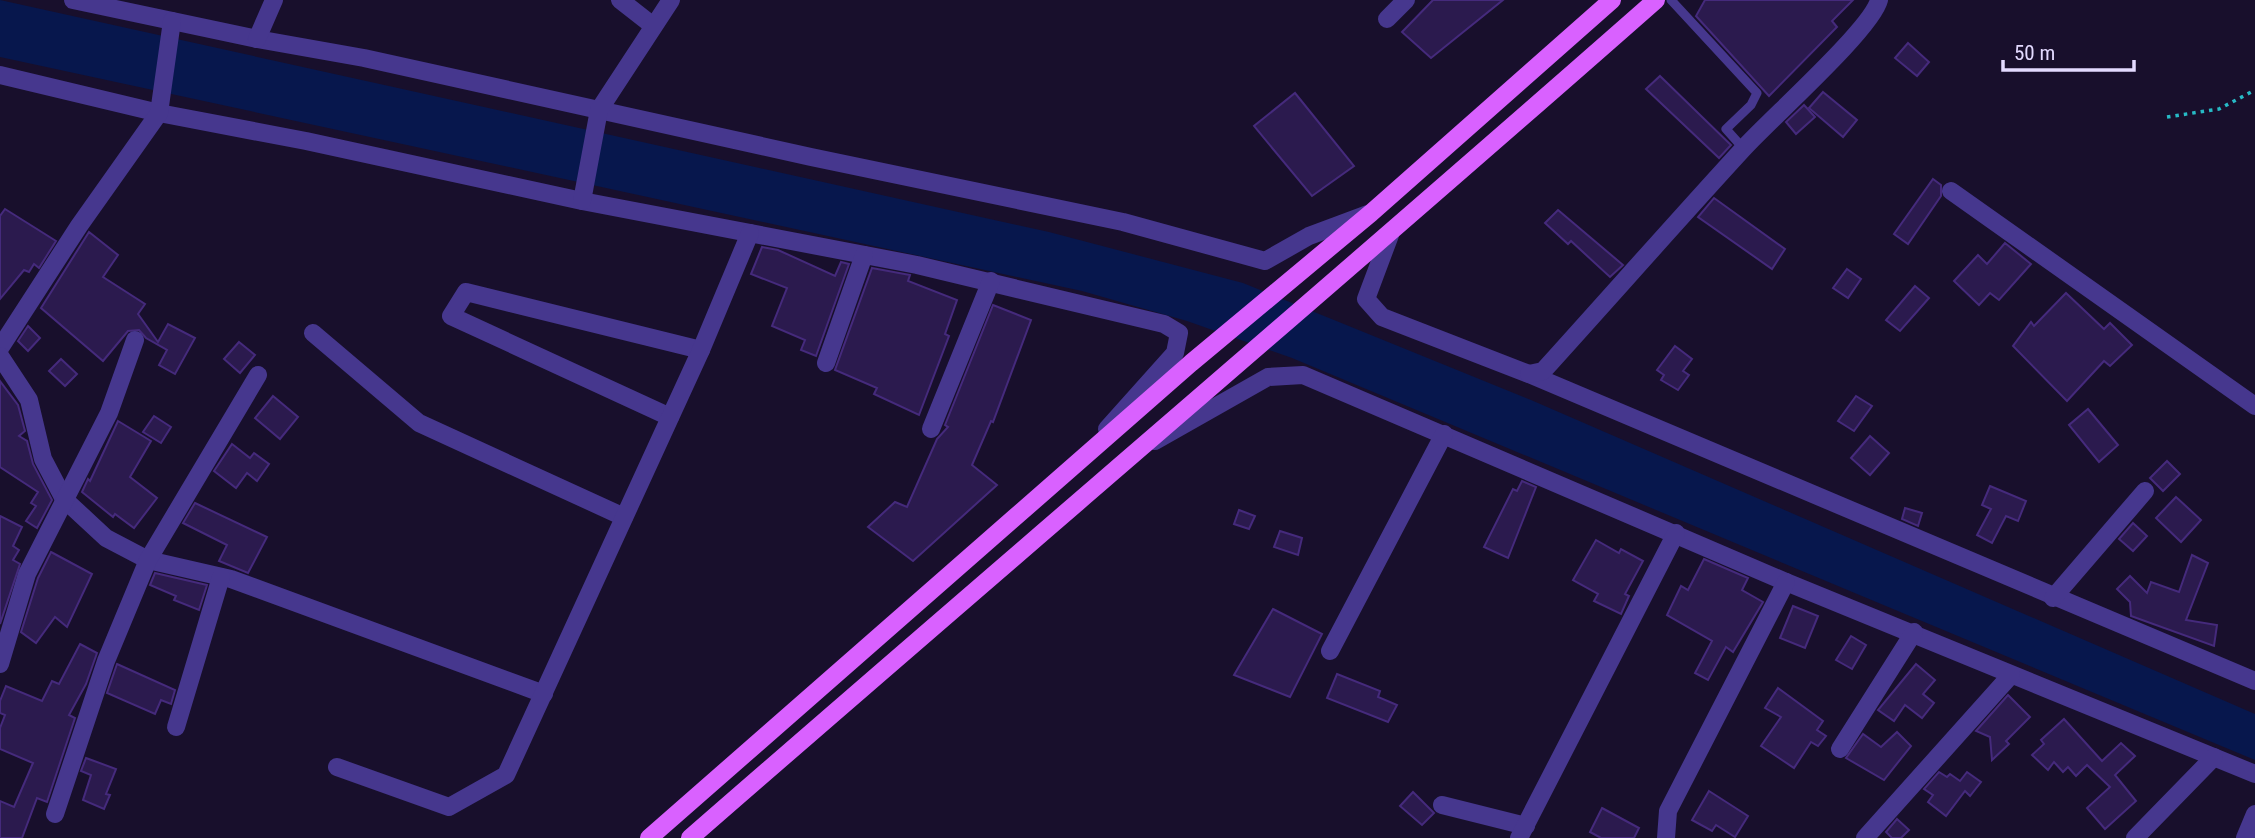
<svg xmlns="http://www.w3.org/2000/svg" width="2255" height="838" viewBox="0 0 2255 838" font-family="'Roboto Condensed',sans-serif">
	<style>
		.water { fill: #07174d }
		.building { fill: #2b1a4e; stroke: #452a7c; stroke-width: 2 }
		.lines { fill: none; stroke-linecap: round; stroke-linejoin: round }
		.path { stroke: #27bac6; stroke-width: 3.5; stroke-dasharray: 3.5 5; stroke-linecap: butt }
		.service { stroke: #46378e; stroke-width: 9 }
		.minor { stroke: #46378e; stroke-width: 18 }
		.primary { stroke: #d961ff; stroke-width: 18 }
	</style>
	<rect width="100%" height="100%" fill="#180f2c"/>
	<!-- water -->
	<path class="water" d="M0,0L1049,232L1243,283L1531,400L2255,714V760L1292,358L1187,321L1082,291L0,57Z"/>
	<!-- building -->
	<g class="building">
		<path d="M1433,0H1503L1431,58L1402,32Z"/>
		<path d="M1705,0H1853L1832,21L1837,27L1769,96L1696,16Z"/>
		<path d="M1908,43L1929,62L1917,76L1895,58Z"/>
		<path d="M1660,76L1731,145L1719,158L1646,89Z"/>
		<path d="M1823,92L1857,120L1843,137L1809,108Z"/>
		<path d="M1295,93L1354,166L1312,196L1254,126Z"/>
		<path d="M1804,105L1815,117L1796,134L1786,122Z"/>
		<path d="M1933,179L1941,185V196L1908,244L1894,234Z"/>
		<path d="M1714,198L1785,249L1772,269L1698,217Z"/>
		<path d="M5,209L56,241L39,268L34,264L29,272L24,270L0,299V216Z"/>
		<path d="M1558,210L1623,265L1610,277L1571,241L1568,244L1545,223Z"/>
		<path d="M89,232L118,255L103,277L145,304L138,314L158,342L168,324L195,338L175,374L159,365L167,350L146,338L139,330L128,331L103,361L41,308Z"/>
		<path d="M2005,243L2031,264L1999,300L1990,293L1979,305L1954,281L1978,255L1987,264Z"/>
		<path d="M762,247L778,250L835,276L841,262L849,264L816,356L801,350L805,340L772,326L787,288L751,274Z"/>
		<path d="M872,268L910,275L908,281L957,300L945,334L949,336L919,415L874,394L877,388L835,370Z"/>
		<path d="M1847,269L1861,279L1848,298L1833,288Z"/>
		<path d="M1915,286L1929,298L1900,331L1886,320Z"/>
		<path d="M2066,293L2104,329L2110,323L2132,345L2110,366L2104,361L2067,401L2013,346L2031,322L2034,326Z"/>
		<path d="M993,305L1031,320L993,422L991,421L972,465L997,485L913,561L868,527L895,502L907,507L937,439L948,427L945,425Z"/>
		<path d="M28,326L40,338L28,351L18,341Z"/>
		<path d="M239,342L255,355L240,373L224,359Z"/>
		<path d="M1675,346L1692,359L1683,371L1689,375L1678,390L1661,380L1664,375L1657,370Z"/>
		<path d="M61,359L77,374L65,386L49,371Z"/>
		<path d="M0,381L18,405L25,431L19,436L27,441L33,464L52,500L37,528L26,521L36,506L31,503L38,492L0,467Z"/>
		<path d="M273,396L298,417L280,439L255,418Z"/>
		<path d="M1856,396L1872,406L1854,431L1838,421Z"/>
		<path d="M2088,409L2118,445L2099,462L2069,425Z"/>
		<path d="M154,416L171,427L161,443L143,432Z"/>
		<path d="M118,421L151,441L130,477L157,498L134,528L115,514L113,517L82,492L88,479L90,481Z"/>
		<path d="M1870,436L1889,453L1870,475L1851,458Z"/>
		<path d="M232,444L250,458L254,453L269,464L257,481L247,473L236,488L214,471Z"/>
		<path d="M2167,461L2180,474L2163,491L2150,478Z"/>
		<path d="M1522,481L1536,487L1508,558L1484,547L1513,489L1517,491Z"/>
		<path d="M1990,486L2026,501L2018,521L2006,516L1992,543L1977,535L1991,509L1982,505Z"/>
		<path d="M2176,497L2201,520L2181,542L2156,518Z"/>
		<path d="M195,503L267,537L248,573L219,561L227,545L183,523Z"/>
		<path d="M1905,508L1922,513L1918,526L1902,519Z"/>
		<path d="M1239,510L1255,516L1249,529L1234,524Z"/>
		<path d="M0,516L22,527L13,546L19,550L13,560L20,564L0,624Z"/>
		<path d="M2133,523L2147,536L2133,551L2119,539Z"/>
		<path d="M1280,531L1302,538L1298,555L1274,547Z"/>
		<path d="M1596,540L1619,553L1621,549L1643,561L1625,594L1629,596L1621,614L1594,601L1598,594L1573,580Z"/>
		<path d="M51,552L92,574L67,627L55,617L36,643L21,632L38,578Z"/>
		<path d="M2192,555L2208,563L2186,620L2217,625L2214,646L2131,616L2130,602L2117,589L2130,576L2147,593L2151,582L2179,592Z"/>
		<path d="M1704,559L1748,578L1742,590L1763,602L1733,652L1726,647L1708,680L1695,673L1712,641L1667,615L1681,586L1688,590Z"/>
		<path d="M155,573L207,585L199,610L174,600L176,596L150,585Z"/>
		<path d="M1793,606L1818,616L1805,648L1780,638Z"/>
		<path d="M1273,609L1322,634L1290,697L1234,675Z"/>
		<path d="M1851,636L1866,645L1852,669L1836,660Z"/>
		<path d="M80,644L97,653L86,684L69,715L75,718L47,802L37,798L22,838H0V801L14,807L33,763L0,749V728L5,715L0,713V701L6,686L42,701L52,681L59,684Z"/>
		<path d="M117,664L175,690L171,704L161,700L155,714L107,693Z"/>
		<path d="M1916,664L1935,680L1923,694L1934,703L1922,718L1905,705L1894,721L1878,710Z"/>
		<path d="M1337,674L1380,691L1378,697L1397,705L1388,722L1327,698Z"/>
		<path d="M1778,688L1823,721L1817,730L1826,736L1818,746L1811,742L1794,768L1761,746L1781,717L1765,708Z"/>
		<path d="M2008,695L2030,717L2006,741L2009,744L1992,760L1990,737L1976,731Z"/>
		<path d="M2064,719L2102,761L2121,743L2135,756L2115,775L2136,801L2105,829L2087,808L2110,787L2087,765L2076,776L2068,767L2063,772L2054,762L2048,770L2032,755L2044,744L2041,740Z"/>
		<path d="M1897,732L1911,746L1884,780L1846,758L1863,734L1881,747Z"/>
		<path d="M86,758L116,769L106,794L110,795L104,809L83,800L91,775L81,771Z"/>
		<path d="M1939,772L1947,777L1950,774L1960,781L1967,772L1981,782L1970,796L1965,791L1946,816L1928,802L1933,795L1924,789Z"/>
		<path d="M1709,791L1748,816L1735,837L1716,825L1712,831L1692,820Z"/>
		<path d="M1413,792L1434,813L1422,825L1400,806Z"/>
		<path d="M1602,808L1639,828L1634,838H1601L1590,832Z"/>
		<path d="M1897,819L1909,830L1901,838H1892L1886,832Z"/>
	</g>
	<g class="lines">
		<!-- path -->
		<path class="path" d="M2167,117L2219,109L2255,90"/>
		<!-- service -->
		<path class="service" d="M1671,0L1757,93L1751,105L1726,129L1743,148"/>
		<!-- minor -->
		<g class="minor">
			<path d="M73,0L257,39L364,58L811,157L1123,222L1265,261L1309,236L1368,214"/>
			<path d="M620,0L652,25"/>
			<path d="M1387,19L1406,0"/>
			<path d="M257,39L274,0"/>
			<path d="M0,75L159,113L306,141L582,201L917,265L1164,324L1179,333L1175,353L1107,429"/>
			<path d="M1951,191L2255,406"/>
			<path d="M582,201L599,110L671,0"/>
			<path d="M1390,235L1366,299L1382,317L1529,374L2255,681"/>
			<path d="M313,333L419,423L624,517"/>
			<path d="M0,348L79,226L159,113L172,21"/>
			<path d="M0,356L29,400L43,459L64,499L106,538L148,560L231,579L544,694"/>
			<path d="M826,363L864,255"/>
			<path d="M1529,374L1543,371C1610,297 1676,222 1743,149C1769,120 1872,29 1879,0"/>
			<path d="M670,417L451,316L466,292L701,350"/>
			<path d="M931,429L991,281"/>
			<path d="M1155,441L1268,377L1303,375L1786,582L2255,774"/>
			<path d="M2053,598L2145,491"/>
			<path d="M1330,651L1444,434"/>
			<path d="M0,664L27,574L109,413L135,340"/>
			<path d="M176,727L221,577"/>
			<path d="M1840,749L1914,632"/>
			<path d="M337,767L449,807L506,775L701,350L750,233"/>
			<path d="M1442,805L1526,826"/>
			<path d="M55,814L106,661L148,560L258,375"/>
			<path d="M1519,838L1676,533"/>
			<path d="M1666,838L1668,811L1786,582"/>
			<path d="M1865,838L2011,675"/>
			<path d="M2135,838L2214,757"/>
			<path d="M2245,838L2255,814"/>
		</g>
		<!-- primary -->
		<g class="primary">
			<path d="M649,838L1191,363L1371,213L1612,0"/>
			<path d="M690,838C1011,558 1336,282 1656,0"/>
		</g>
	</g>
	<!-- scale -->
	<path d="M2003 60v10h131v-10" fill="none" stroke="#e3daff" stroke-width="3.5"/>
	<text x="2014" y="60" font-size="21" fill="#e3daff" stroke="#180f2c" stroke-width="5" paint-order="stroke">50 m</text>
</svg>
